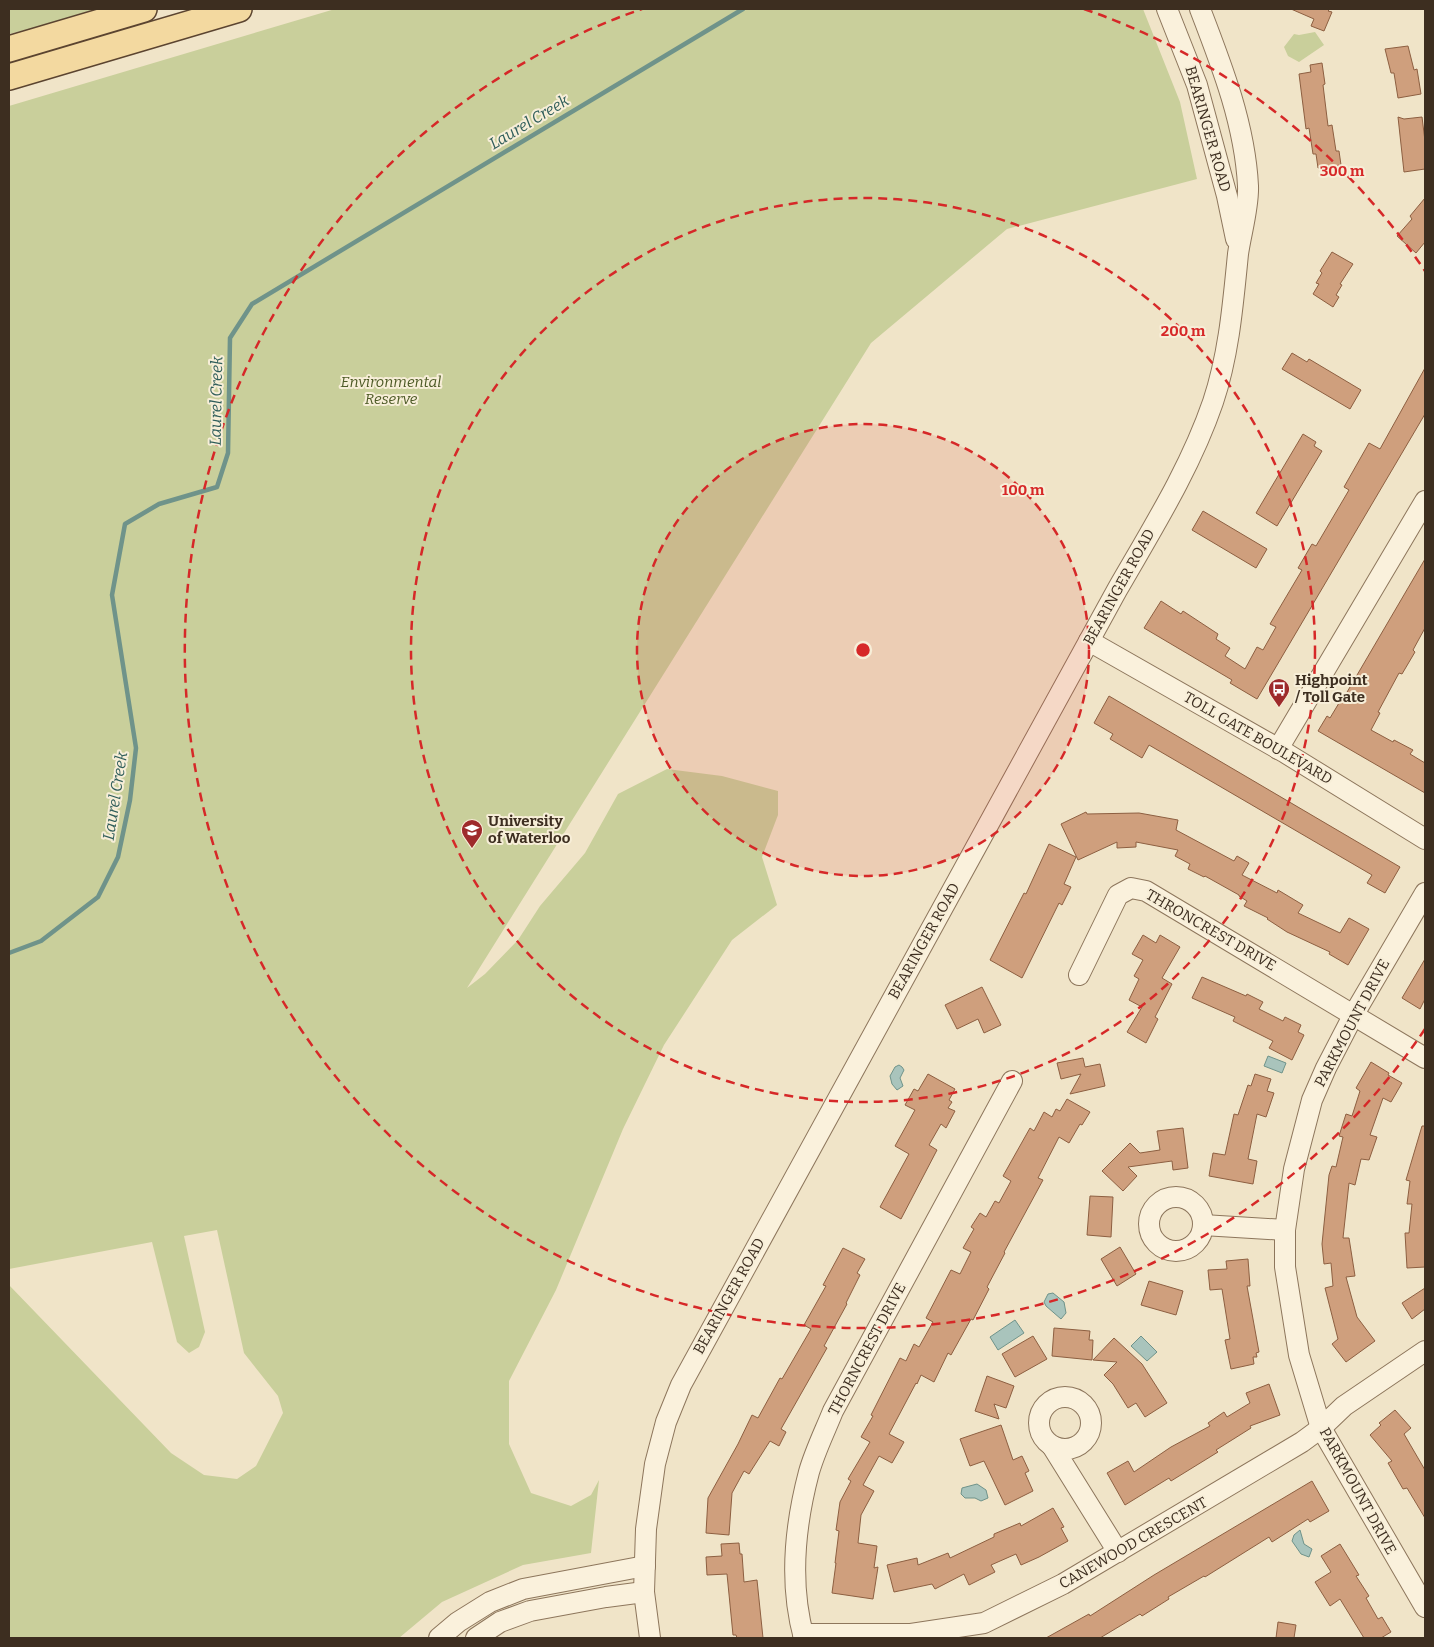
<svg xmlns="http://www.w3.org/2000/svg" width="1434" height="1647" viewBox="0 0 1434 1647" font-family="Bitter,serif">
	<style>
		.green { fill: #c9cf9b }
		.water { fill: #a9c4bc; stroke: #6f938a }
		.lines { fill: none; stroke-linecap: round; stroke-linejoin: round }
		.stream { stroke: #6f938a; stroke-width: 4.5 }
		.building { fill: #cf9f7d; stroke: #8d5f41 }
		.minor-casing { stroke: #8d765c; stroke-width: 22 }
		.major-casing { stroke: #5b4430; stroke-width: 28 }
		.minor { stroke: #faf1dc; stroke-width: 20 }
		.major { stroke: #f3d9a0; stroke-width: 25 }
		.ring { fill: none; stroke: #d62828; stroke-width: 2.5; stroke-dasharray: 9 6 }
		.labels { text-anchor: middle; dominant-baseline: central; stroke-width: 4; stroke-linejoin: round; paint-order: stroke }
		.street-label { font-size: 15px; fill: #3d2e20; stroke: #f7eed8 }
		.park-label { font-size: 15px; font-style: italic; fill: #4d5a26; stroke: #f7eed8 }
		.poi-label { font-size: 15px; font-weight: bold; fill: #3d2e20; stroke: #f7eed8; text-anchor: start }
		.water-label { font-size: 16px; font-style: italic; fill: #2f5d5a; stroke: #f7eed8 }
		.centre { fill: #d62828; stroke: #f7eed8; stroke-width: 2.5 }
		.ring-label { font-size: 15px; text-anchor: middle; font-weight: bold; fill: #d62828; stroke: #f7eed8; stroke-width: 4; stroke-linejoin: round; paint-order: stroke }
	</style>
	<rect width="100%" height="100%" fill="#f0e4c8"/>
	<!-- green -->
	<g class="green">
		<path d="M9,9H96L37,27L9,34Z"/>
		<path d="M335,9H1143L1180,102L1197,179L1007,229L871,343L467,988L485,974L518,940L540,906L585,853L618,794L667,769L722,776L778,791V815L762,857L777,905L732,940L664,1045L623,1129L556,1290L509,1381V1444L531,1493L571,1506L591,1495L599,1480L591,1553L523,1565L442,1602L399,1638H9V1285L171,1453L204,1475L237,1479L256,1466L283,1413L278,1396L244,1353L217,1230L184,1236L205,1332L199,1347L189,1353L177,1342L152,1242L9,1269V106Z"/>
		<path d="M1315,32L1324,45L1299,62L1288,56L1284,47L1294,34L1299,35Z"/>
	</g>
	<!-- water -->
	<g class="water">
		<path d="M1268,1056L1286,1063L1282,1073L1264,1066Z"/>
		<path d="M899,1065L902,1067L904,1070L900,1078L903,1086L897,1090L892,1084L890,1076L895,1067Z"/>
		<path d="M1053,1293L1064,1302L1066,1313L1061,1319L1046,1306L1044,1302L1048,1294Z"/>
		<path d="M1015,1320L1024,1333L998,1350L990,1337Z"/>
		<path d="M1141,1336L1157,1352L1147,1361L1131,1346Z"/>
		<path d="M977,1484L986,1490L988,1498L981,1501L975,1498H965L961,1494L962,1488Z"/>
		<path d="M1300,1530L1304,1544L1312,1549L1309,1557L1301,1554L1292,1541L1294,1535Z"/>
	</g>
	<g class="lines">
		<!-- stream -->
		<path class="stream" d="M9,953L41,941L98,897L118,857L130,800L136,748L112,595L125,524L159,504L217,487L228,453L230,338L252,304L743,9"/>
	</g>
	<!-- building -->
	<g class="building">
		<path d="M1291,9H1330L1328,11L1332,12L1324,31L1311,26L1314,19Z"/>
		<path d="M1408,46L1414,70L1417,69L1421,94L1398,98L1394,73H1391L1385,49Z"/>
		<path d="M1322,63L1325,84L1323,85L1328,126L1332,125L1336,151H1339L1341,165L1318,168L1316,154H1313L1309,128L1306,129L1299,74L1311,72L1310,65Z"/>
		<path d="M1398,117L1404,119L1422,117L1425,141V169L1404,172Z"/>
		<path d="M1425,198V242L1416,253L1397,236L1412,219L1410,216Z"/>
		<path d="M1332,252L1353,264L1340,284L1342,285L1336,295L1339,297L1333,307L1313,294L1319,284L1316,283L1322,273L1320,271Z"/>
		<path d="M1292,353L1307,362L1309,359L1361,390L1350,409L1282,369Z"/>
		<path d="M1425,368V414L1257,699L1230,683L1232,680L1144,628L1161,601L1181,614L1183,611L1218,634L1216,639L1230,648L1225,656L1245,669L1257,647L1263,650L1276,627L1270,624L1302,570L1298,568L1312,544L1316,546L1349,490L1344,487L1369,443L1380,449Z"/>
		<path d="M1303,434L1316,442L1314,446L1322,451L1277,526L1256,513Z"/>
		<path d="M1203,511L1267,549L1256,568L1192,530Z"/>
		<path d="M1425,559V628L1413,650L1415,652L1402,674L1399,673L1378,712L1380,713L1371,730L1393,742L1394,740L1413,750L1410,754L1425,763V793L1318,731L1327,716L1330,718L1342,698L1343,699Z"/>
		<path d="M1109,696L1400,867L1385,893L1367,883L1372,875L1149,745L1142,758L1110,739L1113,734L1094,723Z"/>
		<path d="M1086,812L1087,814L1139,813L1178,820L1176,830L1234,861L1237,856L1249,863L1242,875L1277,893L1278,890L1303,905L1298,913L1340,933L1349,918L1369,929L1348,965L1329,954L1330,952L1287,932L1267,919L1268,918L1244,906L1247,901L1239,896V895L1205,876L1204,877L1188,869L1190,864L1175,856L1178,850L1136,842V847L1117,848V842L1078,860L1061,824Z"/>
		<path d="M1049,844L1076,857L1064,884L1071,887L1062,905L1059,903L1022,978L990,960L1024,893L1026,894Z"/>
		<path d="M1143,935L1156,943L1160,935L1180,947L1162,978L1172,984L1155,1017L1158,1019L1146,1043L1127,1032L1142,1007L1129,1000L1139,979L1134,976L1143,960L1132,954Z"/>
		<path d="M1425,959V999L1420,1009L1402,998Z"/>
		<path d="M1202,977L1246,996L1247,994L1263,1002L1259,1009L1283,1021L1285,1017L1301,1025L1298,1032L1304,1035L1292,1060L1269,1048L1273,1041L1233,1021L1235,1017L1192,998Z"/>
		<path d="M982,987L1001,1025L984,1033L978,1019L957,1029L945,1005Z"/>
		<path d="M1083,1058L1085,1067L1100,1064L1105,1086L1070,1094L1081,1074L1061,1079L1057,1063Z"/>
		<path d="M1371,1062L1389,1073L1388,1075L1402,1083L1391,1102L1383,1098L1370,1135L1377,1137L1369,1160L1361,1159L1355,1185L1349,1183L1343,1238H1349L1355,1276L1346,1277L1357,1317L1375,1341L1346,1362L1332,1344L1338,1339L1325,1288L1333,1286L1331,1263L1324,1264L1322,1244L1329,1175L1332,1166L1336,1167L1343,1137L1339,1136L1346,1114L1352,1116L1360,1091L1356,1088Z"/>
		<path d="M928,1074L955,1089L949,1100L952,1102L948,1108L955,1111L946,1128L941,1124L929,1145L937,1150L901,1219L880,1207L909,1154L895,1146L915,1110L905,1105L914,1089L918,1091Z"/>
		<path d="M1255,1074L1271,1079L1267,1091L1274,1093L1266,1117L1257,1114L1248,1159L1257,1161L1253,1184L1209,1176L1213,1153L1225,1155L1234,1114L1238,1115L1248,1085L1251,1086Z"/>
		<path d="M1067,1099L1090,1112L1082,1125L1080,1124L1069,1143L1059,1137L1038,1178L1043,1180L1004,1252L1005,1253L987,1287L989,1289L973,1320L971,1319L951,1355L948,1353L934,1382L921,1375L917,1384L916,1383L889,1434L904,1442L892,1463L879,1456L863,1485L874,1491L861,1515L858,1543L877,1546L874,1568L878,1567L873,1599L832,1593L836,1563H835L839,1531L836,1530L840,1502L851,1481L848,1479L870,1442L861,1437L873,1416L871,1415L900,1358L906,1361L914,1344L919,1347L933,1322L926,1318L951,1270L960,1274L971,1252L963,1248L974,1229L971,1227L980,1213L986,1217L995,1201L999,1203L1011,1181L1003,1176L1030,1128L1034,1131L1044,1112L1052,1117L1056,1109L1060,1111Z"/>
		<path d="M1422,1126H1425V1267L1407,1268L1405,1233H1409L1412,1204H1407L1410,1181L1406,1180Z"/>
		<path d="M1183,1128L1188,1168L1173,1170L1172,1161L1128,1167L1137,1176L1123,1191L1102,1171L1130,1143L1140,1153L1160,1150L1157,1131Z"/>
		<path d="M1090,1196L1113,1197L1111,1237L1087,1235Z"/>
		<path d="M1120,1247L1136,1274L1117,1286L1101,1259Z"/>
		<path d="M843,1248L865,1259L857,1273L860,1275L846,1303L847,1304L824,1346L827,1348L781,1429L786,1432L779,1446L770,1441L749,1474L744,1471L732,1493L729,1535L706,1533L708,1498L738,1444L752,1415L758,1418L780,1378L782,1379L811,1329L804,1325L826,1286L823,1285Z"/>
		<path d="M1248,1259L1250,1286H1247L1259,1352L1256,1353L1257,1357H1253L1254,1364L1231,1369L1225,1340L1230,1339L1222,1289L1210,1290L1208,1270L1227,1269L1226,1261Z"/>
		<path d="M1149,1281L1183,1291L1176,1315L1141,1305Z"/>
		<path d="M1425,1288V1309L1412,1319L1402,1303Z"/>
		<path d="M1054,1328L1090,1331L1089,1340H1093L1092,1360L1052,1356Z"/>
		<path d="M1033,1336L1047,1359L1015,1377L1002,1354Z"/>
		<path d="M1114,1338L1142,1364L1167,1403L1145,1417L1136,1403L1128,1408L1113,1384L1104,1375L1117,1362L1093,1360Z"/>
		<path d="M987,1376L1014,1386L1006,1408L994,1404L999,1419L975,1411Z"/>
		<path d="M1269,1384L1280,1415L1250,1426L1251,1428L1216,1450L1218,1452L1171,1481L1169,1478L1125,1505L1107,1473L1128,1461L1134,1472L1171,1447L1210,1426L1208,1423L1224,1412L1227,1417L1250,1403L1246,1393Z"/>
		<path d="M1395,1410L1411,1428L1404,1434L1425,1470V1518L1407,1488L1403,1489L1388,1463L1392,1461L1370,1435L1381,1425L1379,1423Z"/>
		<path d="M1001,1425L1013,1460L1022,1456L1029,1471L1025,1473L1033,1491L1005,1505L984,1461L970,1466L960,1439Z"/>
		<path d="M1312,1481L1329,1511L1310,1522L1308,1519L1272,1542L1269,1537L1205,1577L1204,1576L1168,1597L1169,1599L1142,1616L1140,1614L1100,1638H1046L1089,1614L1090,1616L1154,1575Z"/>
		<path d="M1053,1508L1064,1527L1061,1528L1068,1541L1039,1557L1021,1565L1016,1554L991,1565L995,1572L969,1585L964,1574L935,1589L932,1584L894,1592L887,1565L917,1558L918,1565L948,1553L950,1558L994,1537V1534L1020,1523L1021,1526Z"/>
		<path d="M739,1543L740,1554H742L744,1582L757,1580L763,1638H737L736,1635H733L727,1574L707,1575L706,1557L722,1556L721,1544Z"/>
		<path d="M1340,1544L1359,1575L1356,1576L1369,1596L1366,1598L1378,1619L1382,1617L1391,1632L1381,1638H1364L1340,1599L1330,1606L1315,1582L1331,1572L1321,1556Z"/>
		<path d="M1278,1622L1296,1625L1294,1638H1276Z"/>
	</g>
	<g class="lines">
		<!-- minor casing -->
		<g class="minor-casing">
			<g id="minor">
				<path d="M1167,9L1197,85L1227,196L1236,239"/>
				<path d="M1089,641L1284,752L1425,839"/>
				<path d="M1278,749L1425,501"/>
				<path d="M1425,893L1354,1014L1326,1068L1312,1100L1294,1169L1285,1230V1267L1299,1355L1321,1428L1425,1607"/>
				<path d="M1079,975L1118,895L1131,888L1146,891L1425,1058"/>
				<circle cx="1176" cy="1224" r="27"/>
				<path d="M1203,1225L1285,1230"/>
				<circle cx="1065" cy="1423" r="26"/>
				<path d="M1052,1446L1118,1552"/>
				<path d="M803,1634H911L984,1623L1063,1584L1302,1442L1321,1428L1344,1406L1425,1351"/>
				<path d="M439,1638L458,1622L490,1602L523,1589L645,1566"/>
				<path d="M476,1638L500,1622L530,1611L606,1597L644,1592"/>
				<path d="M650,1638L644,1592L646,1529L655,1464L666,1422L681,1385L1117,590C1152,529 1190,469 1213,402C1229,354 1233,304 1238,254C1241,233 1249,206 1248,186C1245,125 1222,66 1200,9"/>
				<path d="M804,1638C789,1584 795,1525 809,1472C815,1451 825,1431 833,1411L1012,1081"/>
			</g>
		</g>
		<!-- major casing -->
		<g class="major-casing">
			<g id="major">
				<path d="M9,49L144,9"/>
				<path d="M9,77L239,9"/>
			</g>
		</g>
		<!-- minor -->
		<use href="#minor" class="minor"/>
		<!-- major -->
		<use href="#major" class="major"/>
	</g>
	<!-- distance rings -->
	<circle cx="863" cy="650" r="226" fill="#d62828" fill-opacity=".12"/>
	<g class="ring">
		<circle cx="863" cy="650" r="226"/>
		<circle cx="863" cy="650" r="452"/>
		<path d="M1425 1029A678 678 0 1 1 642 9M1084 9A678 678 0 0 1 1425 271"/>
	</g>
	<!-- icons -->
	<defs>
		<g id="bus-pin" transform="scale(1.125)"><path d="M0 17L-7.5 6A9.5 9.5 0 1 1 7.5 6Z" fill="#9e2a2b" stroke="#f7eed8"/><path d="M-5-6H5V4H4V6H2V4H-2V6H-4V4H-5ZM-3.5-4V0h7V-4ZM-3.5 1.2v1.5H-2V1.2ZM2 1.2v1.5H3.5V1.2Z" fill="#fff"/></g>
		<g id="university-pin" transform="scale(1.125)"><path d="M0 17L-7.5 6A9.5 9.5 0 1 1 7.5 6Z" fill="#9e2a2b" stroke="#f7eed8"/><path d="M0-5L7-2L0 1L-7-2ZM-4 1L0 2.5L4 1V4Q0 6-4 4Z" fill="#fff"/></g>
	</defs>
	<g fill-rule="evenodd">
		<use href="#bus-pin" x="1279" y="689"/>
		<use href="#university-pin" x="472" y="830"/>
	</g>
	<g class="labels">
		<!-- street labels -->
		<g class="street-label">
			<text transform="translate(1208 129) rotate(74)">BEARINGER ROAD</text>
			<text transform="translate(1119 587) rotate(-61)">BEARINGER ROAD</text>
			<text transform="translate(1258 738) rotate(30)">TOLL GATE BOULEVARD</text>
			<text transform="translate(1211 930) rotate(30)">THRONCREST DRIVE</text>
			<text transform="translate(924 941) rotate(-61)">BEARINGER ROAD</text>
			<text transform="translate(1352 1023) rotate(-62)">PARKMOUNT DRIVE</text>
			<text transform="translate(729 1296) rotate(-61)">BEARINGER ROAD</text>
			<text transform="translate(867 1349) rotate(-62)">THORNCREST DRIVE</text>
			<text transform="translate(1358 1491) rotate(61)">PARKMOUNT DRIVE</text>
			<text transform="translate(1133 1543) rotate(-30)">CANEWOOD CRESCENT</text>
		</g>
		<!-- park labels -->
		<g class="park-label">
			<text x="391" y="382">Environmental<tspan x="391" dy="17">Reserve</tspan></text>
		</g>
		<!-- poi labels -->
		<g class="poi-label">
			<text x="1295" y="680">Highpoint<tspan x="1295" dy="17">/ Toll Gate</tspan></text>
			<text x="488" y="821">University<tspan x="488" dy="17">of Waterloo</tspan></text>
		</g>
		<!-- water labels -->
		<g class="water-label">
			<text transform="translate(529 122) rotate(-31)">Laurel Creek</text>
			<text transform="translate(216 401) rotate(-89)">Laurel Creek</text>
			<text transform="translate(115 796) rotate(-81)">Laurel Creek</text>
		</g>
	</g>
	<circle cx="863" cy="650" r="8" class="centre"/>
	<g class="ring-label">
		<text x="1342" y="176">300 m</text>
		<text x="1183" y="336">200 m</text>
		<text x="1023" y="495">100 m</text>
	</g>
	<!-- border -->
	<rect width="1434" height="1647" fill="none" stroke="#3d2e20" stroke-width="20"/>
</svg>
